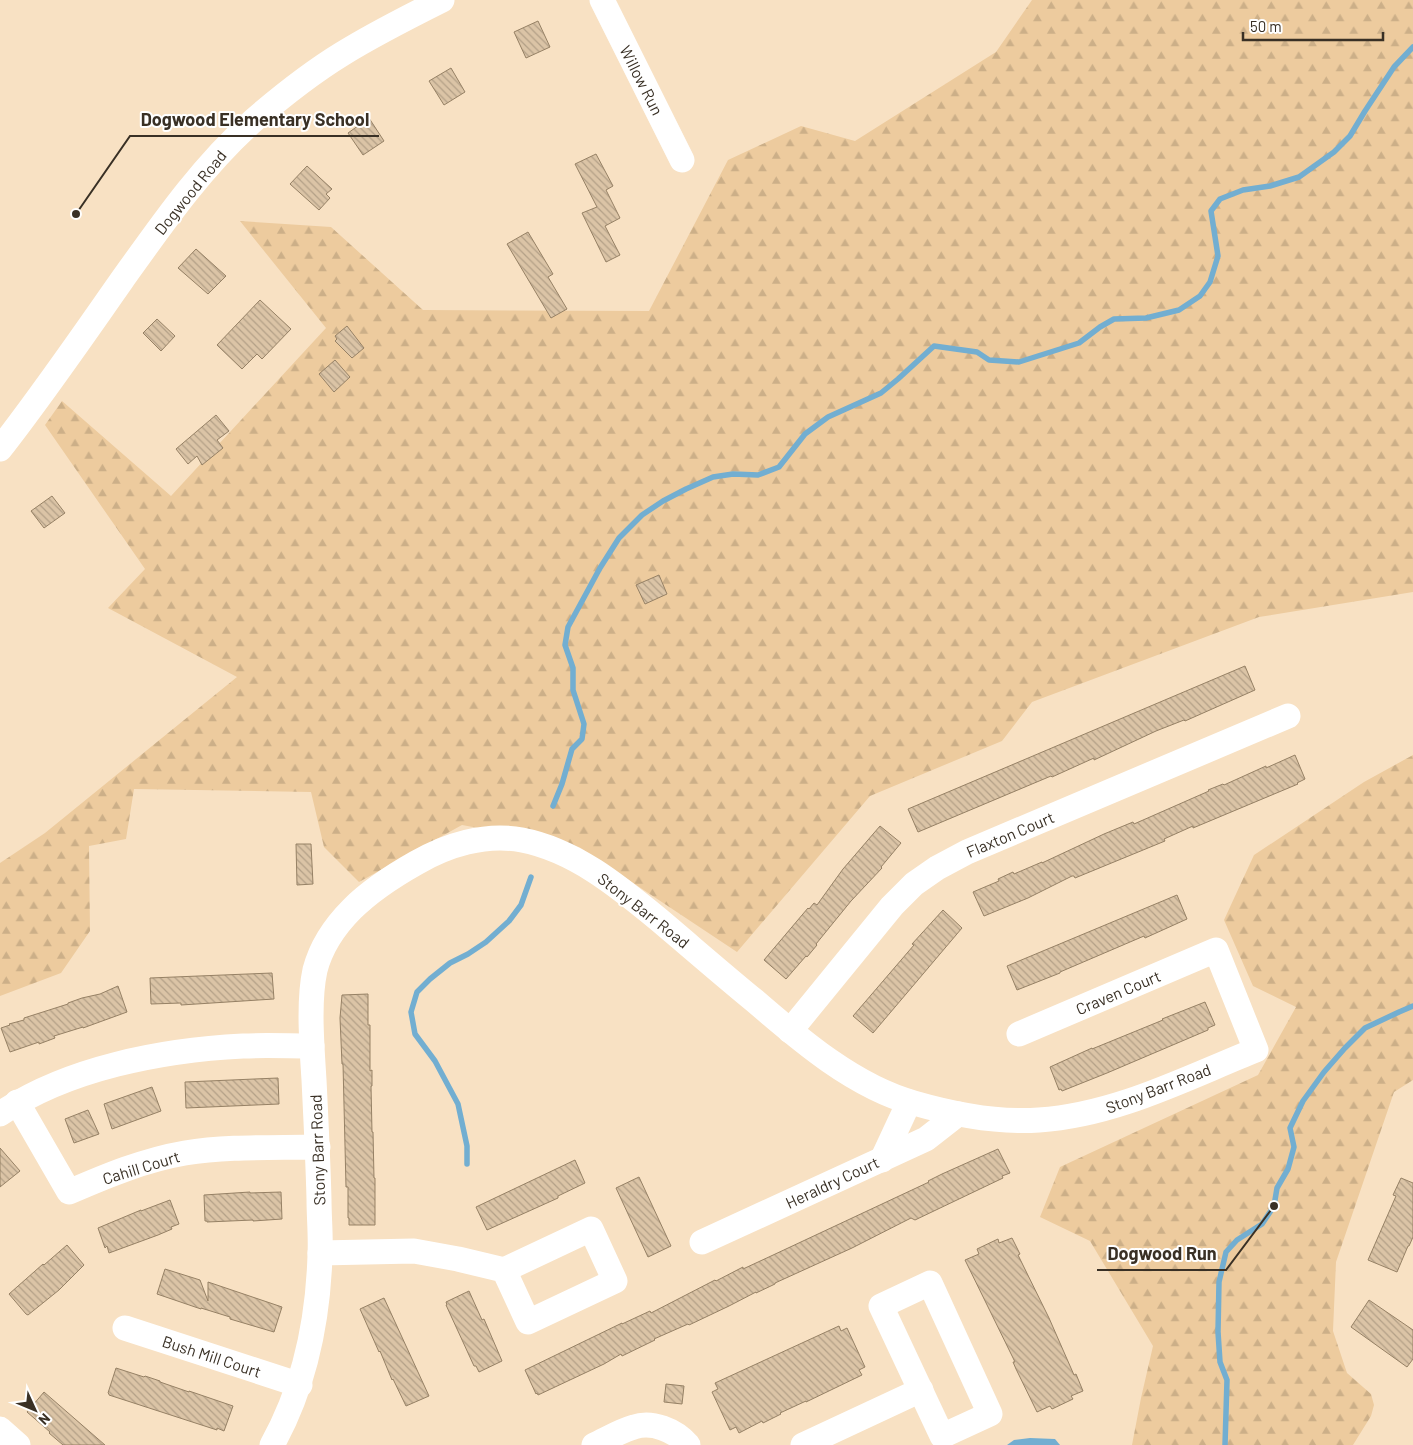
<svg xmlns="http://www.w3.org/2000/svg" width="1413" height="1445" viewBox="0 0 1413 1445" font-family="Barlow,sans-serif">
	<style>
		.forest { fill: url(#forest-firs) }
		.water { fill: #72aed1 }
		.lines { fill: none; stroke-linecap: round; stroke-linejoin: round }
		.stream { stroke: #72aed1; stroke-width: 5.5 }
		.building { fill: url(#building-back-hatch); stroke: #968165 }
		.minor { stroke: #fff; stroke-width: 25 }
		.labels { text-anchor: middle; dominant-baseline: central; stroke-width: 4; stroke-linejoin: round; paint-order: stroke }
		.street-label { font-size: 16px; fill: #393025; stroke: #fff }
		.leader { fill: none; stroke: #393025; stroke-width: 2 }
		.callout-dot { fill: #393025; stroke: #fff; stroke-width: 2 }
		.callout-label { font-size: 18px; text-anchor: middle; font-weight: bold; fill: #393025; stroke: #fff; stroke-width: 4; stroke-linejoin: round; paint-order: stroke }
	</style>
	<defs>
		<pattern id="forest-firs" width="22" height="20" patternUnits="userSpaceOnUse" patternTransform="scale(1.25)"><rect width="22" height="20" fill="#edcb9e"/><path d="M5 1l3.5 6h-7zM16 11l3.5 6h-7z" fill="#ccaf88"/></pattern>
		<pattern id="building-back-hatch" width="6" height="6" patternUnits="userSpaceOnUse" patternTransform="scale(1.25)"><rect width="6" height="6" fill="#dbc4a6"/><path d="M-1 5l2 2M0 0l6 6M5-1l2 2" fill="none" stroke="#b3a087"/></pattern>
	</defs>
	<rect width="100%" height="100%" fill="#f8e1c3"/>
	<!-- forest -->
	<g class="forest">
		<path d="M1032,0H1413V592L1259,617L1032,702L1002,741L870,796L737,952L579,847L462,825L359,882L324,847L311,792L134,789L126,839L89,846L90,931L61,973L0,996V863L45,833L237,677L108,608L145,569L45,425L62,401L171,496L326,328L240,221L331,227L423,310L649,311L728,160L801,126L855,141L996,52Z"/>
		<path d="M1413,755V1080L1394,1092L1336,1262L1333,1331L1347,1373L1371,1394L1374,1405L1371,1416L1353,1445H1132L1141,1398L1153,1346L1090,1241L1040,1217L1060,1167L1258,1075L1296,1007L1253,986L1224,920L1254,855L1364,782Z"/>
	</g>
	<!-- water -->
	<path class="water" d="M1030,1438L1055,1439L1060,1445H1007L1014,1440Z"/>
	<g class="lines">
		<!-- stream -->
		<g class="stream">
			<path d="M553,806L562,784L572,749L582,739L584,724L573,690V668L565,645L568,627L600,568L619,538L642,515L663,501L686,489L713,477L733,474L758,475L779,467L805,434L828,417L881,393L898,379L934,346L977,352L989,360L1019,362L1079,343L1100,327L1114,319L1146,318L1179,310L1200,296L1210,282L1218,256L1211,211L1220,199L1243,190L1270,186L1299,177L1334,152L1350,136L1365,111L1394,67L1413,47"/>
			<path d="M467,1164V1146L458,1104L435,1061L415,1034L411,1012L417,992L430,979L450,963L468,954L486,942L509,921L521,905L531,877"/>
			<path d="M1225,1445L1227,1380L1220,1362L1218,1332L1219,1282L1226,1252L1237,1240L1262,1224L1274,1206L1277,1188L1288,1169L1294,1147L1290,1128L1303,1101L1324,1072L1345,1048L1365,1028L1399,1012L1413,1006"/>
		</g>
	</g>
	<!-- building -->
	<g class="building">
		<path d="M538,21L550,47L526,58L514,32Z"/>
		<path d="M451,68L465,92L444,105L429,81Z"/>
		<path d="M369,118L384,141L363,155L348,133Z"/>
		<path d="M596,154L613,186L606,190L620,218L605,226L620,255L606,262L582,213L597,207L575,164Z"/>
		<path d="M307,166L332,189L326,194L330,198L319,210L290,184Z"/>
		<path d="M528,232L553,274L548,277L567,309L551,318L507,244Z"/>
		<path d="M196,249L226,276L208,294L178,268Z"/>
		<path d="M260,300L291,329L262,359L257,354L242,369L217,345Z"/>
		<path d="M157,319L175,336L161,351L143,333Z"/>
		<path d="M347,326L364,348L352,358L335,341L337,339L335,336Z"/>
		<path d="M335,360L350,377L334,392L319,374Z"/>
		<path d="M216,415L229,431L217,440L223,448L202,465L197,456L188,464L176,449Z"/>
		<path d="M52,496L65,513L44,528L31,511Z"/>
		<path d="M659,575L667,594L645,604L636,585Z"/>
		<path d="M1245,666L1255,690L1185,721L1184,720L1156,731L1094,760V758L1052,777L1051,776L918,832L908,809Z"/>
		<path d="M1295,755L1305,779L1297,783L1298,784L1193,828V826L1164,839L1165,841L1075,878L1074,876H1072L1028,898L984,916L973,892L999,881L998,879L1013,872L1014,874L1042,862V863L1104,834L1133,822L1134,824L1209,791L1208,790L1223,784L1224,785L1266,766V768Z"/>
		<path d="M880,826L901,843L881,867L882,868L851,901L816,944L817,945L807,957L806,956L786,979L764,960L808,908L809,909L814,903L817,905L843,869Z"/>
		<path d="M296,844H311L313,884L297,885Z"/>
		<path d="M1177,895L1187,919L1145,938L1144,936L1060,972V973L1017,990L1007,966Z"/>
		<path d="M943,910L962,928L873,1033L853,1016L914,945L912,944Z"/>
		<path d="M272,973L274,999L181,1005V1003L151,1004L150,978Z"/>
		<path d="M118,986L127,1012L83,1028V1027L54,1036L55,1038L39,1044V1042L10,1052L1,1028L10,1025L9,1024L24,1020V1018L68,1004V1003L82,998L100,994Z"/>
		<path d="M368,994V1025H370V1071L372,1070V1086H371L372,1132H373L374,1178H375V1225H349V1218H348V1187H346L343,1064H342L340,1018L342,995Z"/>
		<path d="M1205,1002L1215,1025L1208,1028V1030L1107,1073L1062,1091L1061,1089L1059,1090L1050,1067L1092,1048V1049L1163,1020L1162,1019Z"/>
		<path d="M278,1078L279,1104L186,1108L185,1082Z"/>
		<path d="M152,1087L161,1111L112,1129L104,1104Z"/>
		<path d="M88,1110L99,1134L74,1143L65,1119Z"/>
		<path d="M0,1148L20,1171L0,1187Z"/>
		<path d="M998,1149L1010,1173L1002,1176L1003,1178L915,1220L911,1218L852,1248L775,1283V1284L756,1293V1292L729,1306L689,1325L688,1324L654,1339L655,1340L622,1356L621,1354L604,1364L538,1395L537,1393L536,1394L525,1370L622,1323V1324L650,1311L651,1313L715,1280L716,1281L743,1267V1269L771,1256L929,1182L928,1181L942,1174Z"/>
		<path d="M575,1160L585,1183L558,1196V1198L487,1230L476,1207Z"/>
		<path d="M639,1177L671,1246L648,1257L616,1188Z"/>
		<path d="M1401,1178L1413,1183V1237L1409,1246H1408L1397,1272L1368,1260L1396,1196L1393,1195Z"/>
		<path d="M250,1192V1193L281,1192L282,1219L253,1221V1220L207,1222V1221H205L204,1195Z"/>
		<path d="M170,1200L179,1224L171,1227L172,1229L158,1235L109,1253L107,1246L105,1248L98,1228L141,1210V1211Z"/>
		<path d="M1012,1238L1020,1254L1018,1255L1049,1318L1074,1375L1076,1374L1083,1391L1071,1396L1073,1399L1052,1409L1050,1406L1037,1412L1016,1369L1013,1362H1015L965,1260L979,1254L977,1249L998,1239L999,1243Z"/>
		<path d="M67,1245L84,1265L59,1290L28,1315L26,1314L9,1294L43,1264L44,1265Z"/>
		<path d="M165,1269L200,1280L208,1301V1282L282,1307L274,1332L230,1319V1317L201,1308V1309L157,1294Z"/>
		<path d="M469,1291L482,1320L484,1319L502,1361L479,1372L476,1366H474L446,1305H447L446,1302Z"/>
		<path d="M384,1298L429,1396L406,1406L393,1379L392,1380L380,1351L379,1352L360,1309Z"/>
		<path d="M1369,1300L1413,1330V1359L1407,1367L1351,1327Z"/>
		<path d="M839,1326L841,1331L847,1328L865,1367L859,1370L862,1375L806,1402V1401L780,1413L781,1414L763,1423L762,1421L739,1433L736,1427L730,1430L712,1392L718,1389L715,1383Z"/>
		<path d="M116,1368L144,1377L145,1376L160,1381V1382L189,1392V1391L233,1406L224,1431L217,1428V1430L109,1395V1394L108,1393Z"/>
		<path d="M666,1384L684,1386L682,1404L664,1402Z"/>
		<path d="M44,1392L105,1445H63L49,1433L50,1432L27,1412Z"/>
	</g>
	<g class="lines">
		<!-- minor -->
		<g class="minor">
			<path d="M602,0L682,160"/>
			<path d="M0,449C43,394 82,337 122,280C162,224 202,166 254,120C282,96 311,73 342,54C374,34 408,17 442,0"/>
			<path d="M790,1031L892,906L914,884L937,868L967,852L1288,716"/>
			<path d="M17,1102L69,1192C106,1176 144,1160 185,1153C228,1146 273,1148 318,1147"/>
			<path d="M0,1114C67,1068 163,1050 243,1046C266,1045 289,1046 312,1046"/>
			<path d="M882,1160L909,1102"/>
			<path d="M702,1242L926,1139L958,1114"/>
			<path d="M320,1253L414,1251L458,1259L504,1270L591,1229L615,1281L528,1322L504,1270"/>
			<path d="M930,1283L990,1414L942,1436L881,1306Z"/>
			<path d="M125,1328L300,1385"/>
			<path d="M0,1429L18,1445"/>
			<path d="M272,1445C305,1386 318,1322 320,1255C321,1236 319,1218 319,1199C318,1160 316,1120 314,1080C312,1047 308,1002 315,970C321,947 335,926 352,909C370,891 393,876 416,863C447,845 485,833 522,840C574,850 618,886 658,919C690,946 722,974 755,1001C800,1040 855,1087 914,1103C952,1114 998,1123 1039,1120C1116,1115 1186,1078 1256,1050L1216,950L1019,1034"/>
			<path d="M594,1445C607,1439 620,1431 634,1427C652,1421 675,1430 688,1445"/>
			<path d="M803,1445L921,1390"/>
		</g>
	</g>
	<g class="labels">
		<!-- street labels -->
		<g class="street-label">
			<text transform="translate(642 80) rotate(63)">Willow Run</text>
			<text transform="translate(190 192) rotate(-51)">Dogwood Road</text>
			<text transform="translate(1010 834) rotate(-23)">Flaxton Court</text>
			<text transform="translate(644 910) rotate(38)">Stony Barr Road</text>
			<text transform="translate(1118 992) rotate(-23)">Craven Court</text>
			<text transform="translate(1158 1088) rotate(-21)">Stony Barr Road</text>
			<text transform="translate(317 1150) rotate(-92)">Stony Barr Road</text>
			<text transform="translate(141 1167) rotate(-17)">Cahill Court</text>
			<text transform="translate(832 1182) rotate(-25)">Heraldry Court</text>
			<text transform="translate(212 1356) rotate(18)">Bush Mill Court</text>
		</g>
	</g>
	<!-- callouts -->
	<path class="leader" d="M76 214L130 136H379M1274 1206L1226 1270H1097"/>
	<g class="callout-dot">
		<circle cx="76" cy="214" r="5"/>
		<circle cx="1274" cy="1206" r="5"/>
	</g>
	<g class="callout-label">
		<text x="255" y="126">Dogwood Elementary School</text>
		<text x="1162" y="1260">Dogwood Run</text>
	</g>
	<!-- north arrow -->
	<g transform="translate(35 1410) rotate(134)" stroke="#ffffff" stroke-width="4" paint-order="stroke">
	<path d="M0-4L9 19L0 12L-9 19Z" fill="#393025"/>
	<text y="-8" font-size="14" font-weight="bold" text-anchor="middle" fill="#393025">N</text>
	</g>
	<!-- scale -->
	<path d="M1243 32v8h140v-8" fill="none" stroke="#393025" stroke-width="2.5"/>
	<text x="1250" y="32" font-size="15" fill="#393025" stroke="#ffffff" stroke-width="4" paint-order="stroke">50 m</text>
</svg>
